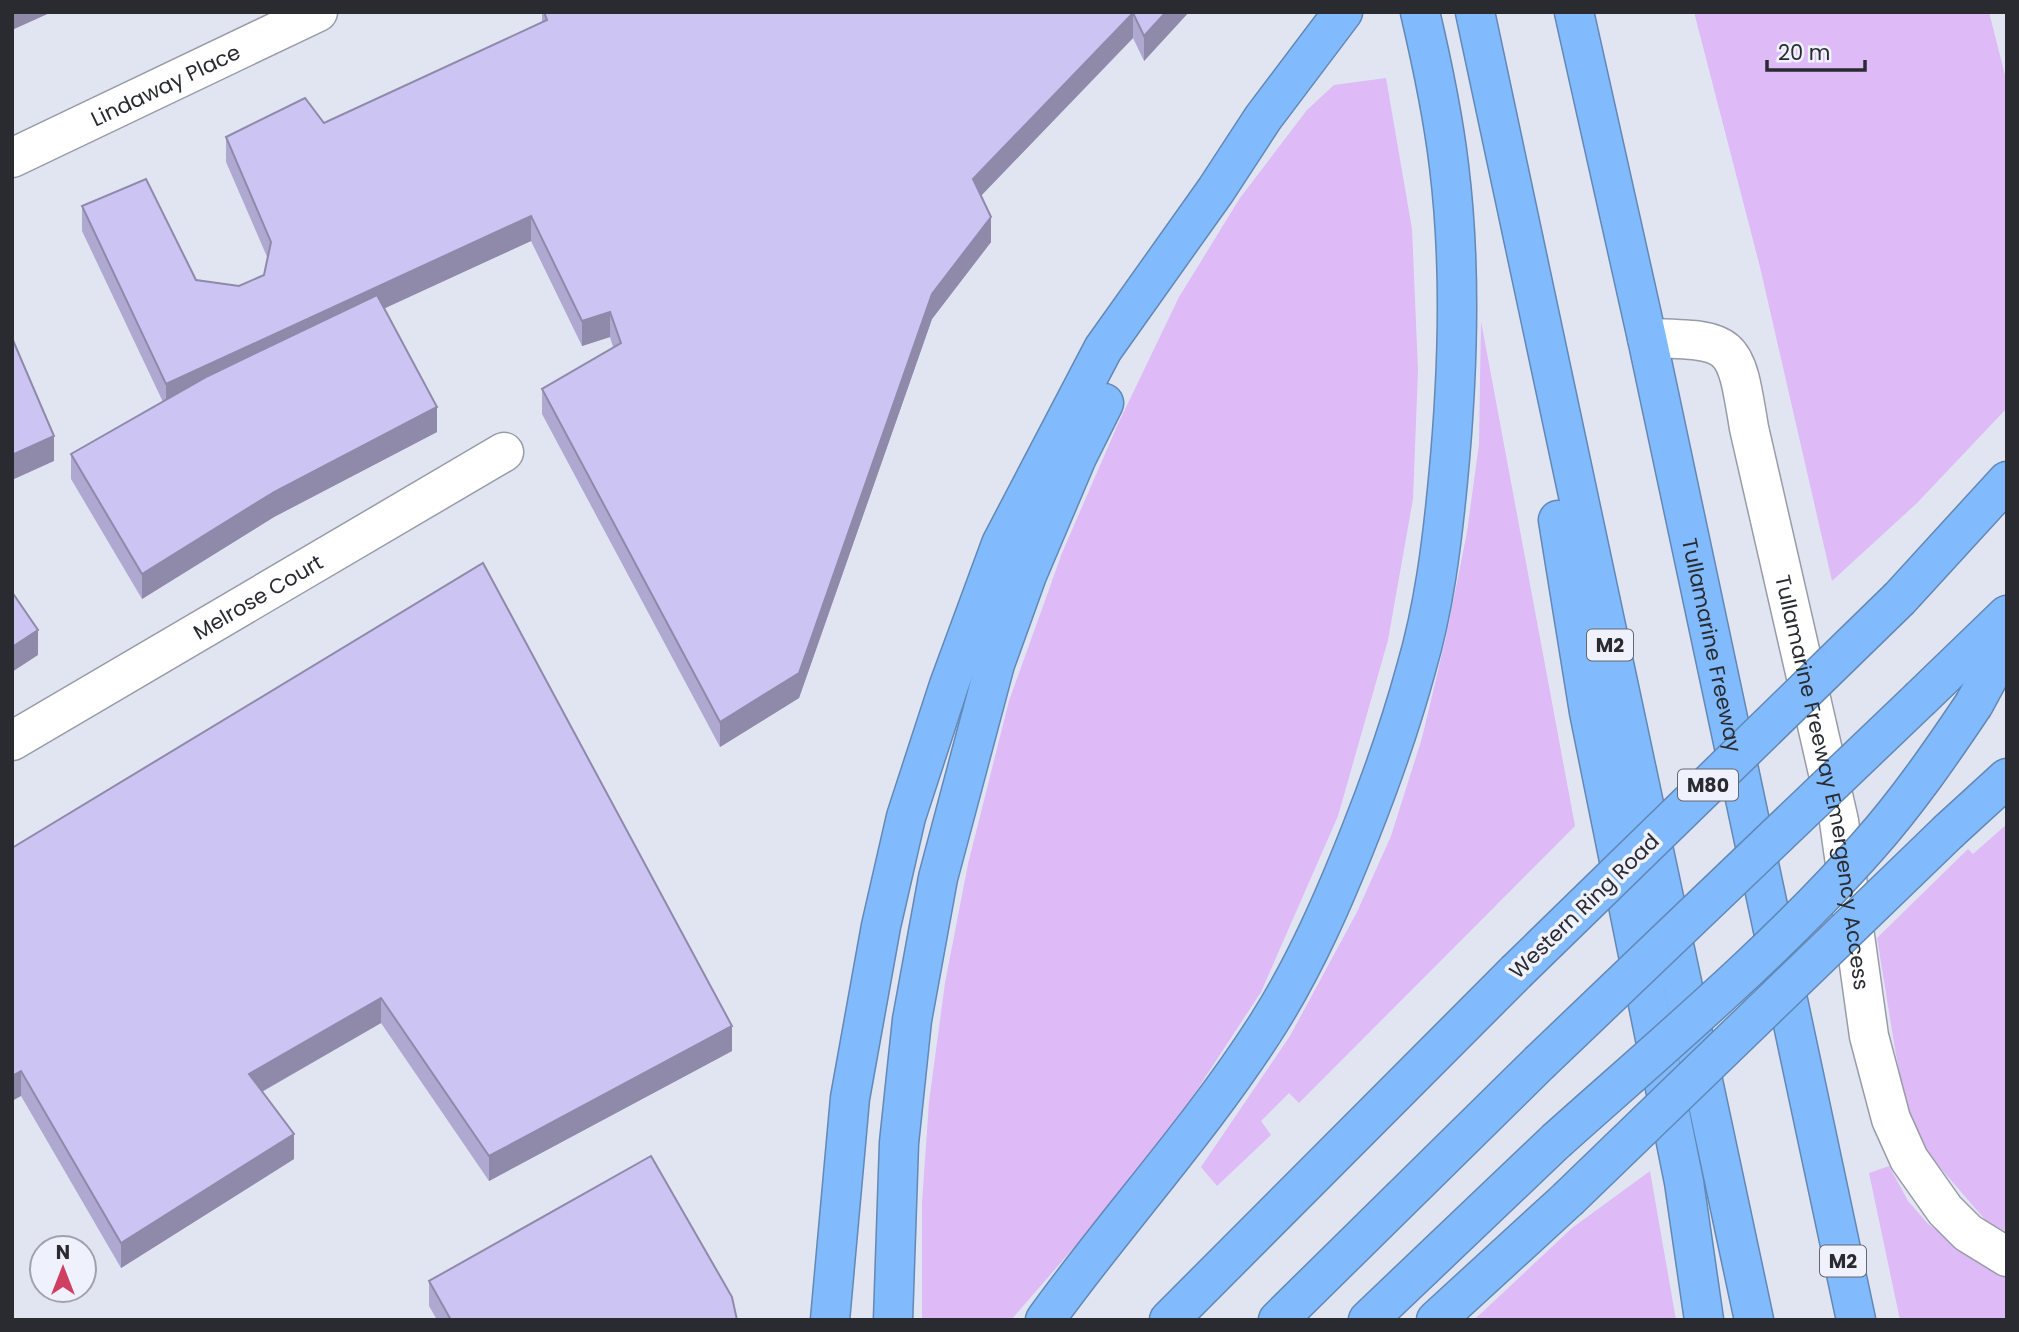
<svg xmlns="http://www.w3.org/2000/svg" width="2019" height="1332" viewBox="0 0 2019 1332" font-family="Poppins,sans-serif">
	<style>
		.green { fill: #debaf6 }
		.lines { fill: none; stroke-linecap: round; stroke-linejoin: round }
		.minor-casing { stroke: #989ca8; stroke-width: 41 }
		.highway-casing { stroke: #6288b5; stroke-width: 41 }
		.minor { stroke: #fff; stroke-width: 38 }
		.highway { stroke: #81bafd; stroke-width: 38 }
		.highway-bridge-casing { stroke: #6288b5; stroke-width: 41; stroke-linecap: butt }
		.highway-bridge { stroke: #81bafd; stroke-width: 38 }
		.wall { fill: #afa9d1 }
		.shaded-wall { fill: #8f89aa }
		.building { fill: #ccc4f3; stroke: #8f89aa; stroke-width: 2 }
		.labels { text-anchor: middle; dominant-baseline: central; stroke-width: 7; stroke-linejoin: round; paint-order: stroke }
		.shield { fill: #eff2fd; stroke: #64676e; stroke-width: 2 }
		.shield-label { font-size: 19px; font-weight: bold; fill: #292b30 }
		.street-label { font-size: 21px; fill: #292b30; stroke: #eff2fd }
	</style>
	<rect width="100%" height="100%" fill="#e1e5f2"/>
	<!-- green -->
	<g class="green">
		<path d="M1694,12H1989L2007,83V408L1917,503L1832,581L1760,267Z"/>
		<path d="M1386,78L1412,229L1418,370L1413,499L1388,640L1338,816L1261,992L1155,1154L1011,1320H922V1203L929,1102L945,983L968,864L1009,701L1062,553L1118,424L1179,297L1240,198L1307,110L1334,85Z"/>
		<path d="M1481,321L1575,826L1299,1103L1289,1093L1261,1121L1271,1135L1217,1186L1201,1167L1290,1036L1357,912L1391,836L1422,738L1446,637L1467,532L1479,444Z"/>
		<path d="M2007,824V1232L1987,1222L1919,1143L1906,1103L1896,1055L1877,938L1968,849L1973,854Z"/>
		<path d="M1889,1166L1908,1201L1928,1224L2007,1278V1320H1900L1869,1173Z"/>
		<path d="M1650,1171L1676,1320H1474L1572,1228Z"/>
	</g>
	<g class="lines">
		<!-- minor casing -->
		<g class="minor-casing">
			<g id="minor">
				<path id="s1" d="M12,158L318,12"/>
				<path id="s2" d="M1647,338C1735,340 1735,341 1749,428L1839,821L1869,1036L1891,1119L1909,1159L1945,1210L1968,1233L2007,1257"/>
				<path id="s3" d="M12,741L504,452"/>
			</g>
		</g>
		<!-- highway casing -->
		<g class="highway-casing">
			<g id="highway">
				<path d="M1475,12L1754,1320"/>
				<path id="s4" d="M1574,12L1647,338L1856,1320"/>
				<path d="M1558,520L1589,712L1684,1182L1704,1320"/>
				<path d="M1900,598L2007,481"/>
				<path d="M1921,698L2007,615"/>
				<path d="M1974,704L2007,643"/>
				<path d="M1949,831L2007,778"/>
				<path d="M830,1320L850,1098L881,926L906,817L949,685L1001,544L1103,349L1216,190L1263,118L1343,12"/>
				<path d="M893,1320L899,1143L912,1020L938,878L995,664L1027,575L1077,457L1104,403"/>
				<path d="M1045,1320C1117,1220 1202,1128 1268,1024C1306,964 1335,897 1361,831C1382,778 1401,724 1416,669C1434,608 1442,543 1448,480C1458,376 1462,270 1449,166C1443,115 1432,63 1420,12"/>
				<path d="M1169,1320L1516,972"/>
				<path d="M1278,1320L1539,1063"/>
				<path d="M1368,1320L1556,1141"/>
				<path d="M1436,1320L1567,1200"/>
			</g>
		</g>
		<!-- minor -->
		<use href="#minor" class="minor"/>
		<!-- highway -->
		<use href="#highway" class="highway"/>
		<!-- highway-bridge casing -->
		<g class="highway-bridge-casing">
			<g id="highway-bridge">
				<path d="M1516,972L1900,598"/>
				<path d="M1539,1063L1921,698"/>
				<path d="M1556,1141C1662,1046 1776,951 1869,845C1908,801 1941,753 1974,704"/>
				<path d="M1567,1200L1949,831"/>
			</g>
		</g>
		<!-- highway-bridge -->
		<use href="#highway-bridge" class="highway-bridge"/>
	</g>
	<!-- wall -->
	<g class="wall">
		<path d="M542,12H1189L1144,61L1133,38L981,196L991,242L932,319L799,698L720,747L542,414V389L613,347L610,337L582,346L531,241L384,308L437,432L274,517L142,599L71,479V454L163,402L82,231V206L196,280L239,286L264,275L268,259L226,162V137L324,123L542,23Z"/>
		<path d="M12,848L732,1051L489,1181L381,1023L262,1092L294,1159L121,1268L21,1096Z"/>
		<path d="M429,1281L737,1320H437L429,1306Z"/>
	</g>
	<!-- shaded-wall -->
	<g class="shaded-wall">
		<path d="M12,12H52L12,30Z"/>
		<path d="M1166,12H1189L1144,61V36Z"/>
		<path d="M1133,13V38L973,204V179Z"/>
		<path d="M531,216V241L166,409V384Z"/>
		<path d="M991,217V242L932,319L799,698L720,747V722L932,294Z"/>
		<path d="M610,312V337L582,346V321Z"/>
		<path d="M437,407V432L274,517L142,599V574L274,492Z"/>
		<path d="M54,436V461L12,480V455Z"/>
		<path d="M38,630V655L12,672V647Z"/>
		<path d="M381,998V1023L249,1099V1074Z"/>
		<path d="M732,1026V1051L489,1181V1156Z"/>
		<path d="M21,1071V1096L12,1101V1076Z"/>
		<path d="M294,1134V1159L121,1268V1243Z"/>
	</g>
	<!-- building -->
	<g class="building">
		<path d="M544,12H1166L1144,36L1133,13L973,179L991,217L932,294L799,673L720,722L542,389L621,343L610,312L582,321L531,216L166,384L82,206L146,179L196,280L239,286L264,275L271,242L226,137L305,98L324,123L547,20Z"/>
		<path d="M377,295L437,407L274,492L142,574L71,454L208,376Z"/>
		<path d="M12,338L54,436L12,455Z"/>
		<path d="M483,563L732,1026L489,1156L381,998L249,1074L294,1134L121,1243L21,1071L12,1076V848Z"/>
		<path d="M12,592L38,630L12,647Z"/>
		<path d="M651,1156L732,1297L737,1320H451L429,1281Z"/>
	</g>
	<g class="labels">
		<!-- shield labels -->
		<g class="shield">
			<rect x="1587" y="629.5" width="46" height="31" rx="5"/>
			<rect x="1678" y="769.5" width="60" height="31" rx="5"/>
			<rect x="1820" y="1245.5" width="46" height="31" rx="5"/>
		</g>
		<g class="shield-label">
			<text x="1610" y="645">M2</text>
			<text x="1708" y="785">M80</text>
			<text x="1843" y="1261">M2</text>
		</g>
		<!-- street labels -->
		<g class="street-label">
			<text stroke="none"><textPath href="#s1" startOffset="170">Lindaway Place</textPath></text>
			<text stroke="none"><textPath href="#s3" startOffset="285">Melrose Court</textPath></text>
			<text stroke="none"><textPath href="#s4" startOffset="648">Tullamarine Freeway</textPath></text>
			<text stroke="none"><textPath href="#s2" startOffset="525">Tullamarine Freeway Emergency Access</textPath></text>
			<text transform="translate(1584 906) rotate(-44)">Western Ring Road</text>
		</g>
	</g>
	<!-- border -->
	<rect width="2019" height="1332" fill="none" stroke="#292b30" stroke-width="28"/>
	<!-- north arrow -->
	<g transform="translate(63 1269)"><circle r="33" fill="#eff2fd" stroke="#a0a2ab" stroke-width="2"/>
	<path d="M0-5L12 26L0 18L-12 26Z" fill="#cf3f61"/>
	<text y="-10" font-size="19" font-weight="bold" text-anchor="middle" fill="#292b30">N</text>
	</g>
	<!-- scale -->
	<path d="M1767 60v10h98v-10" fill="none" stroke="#292b30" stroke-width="3.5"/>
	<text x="1778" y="60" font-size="21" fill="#292b30" stroke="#eff2fd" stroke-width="5" paint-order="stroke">20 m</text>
</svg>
